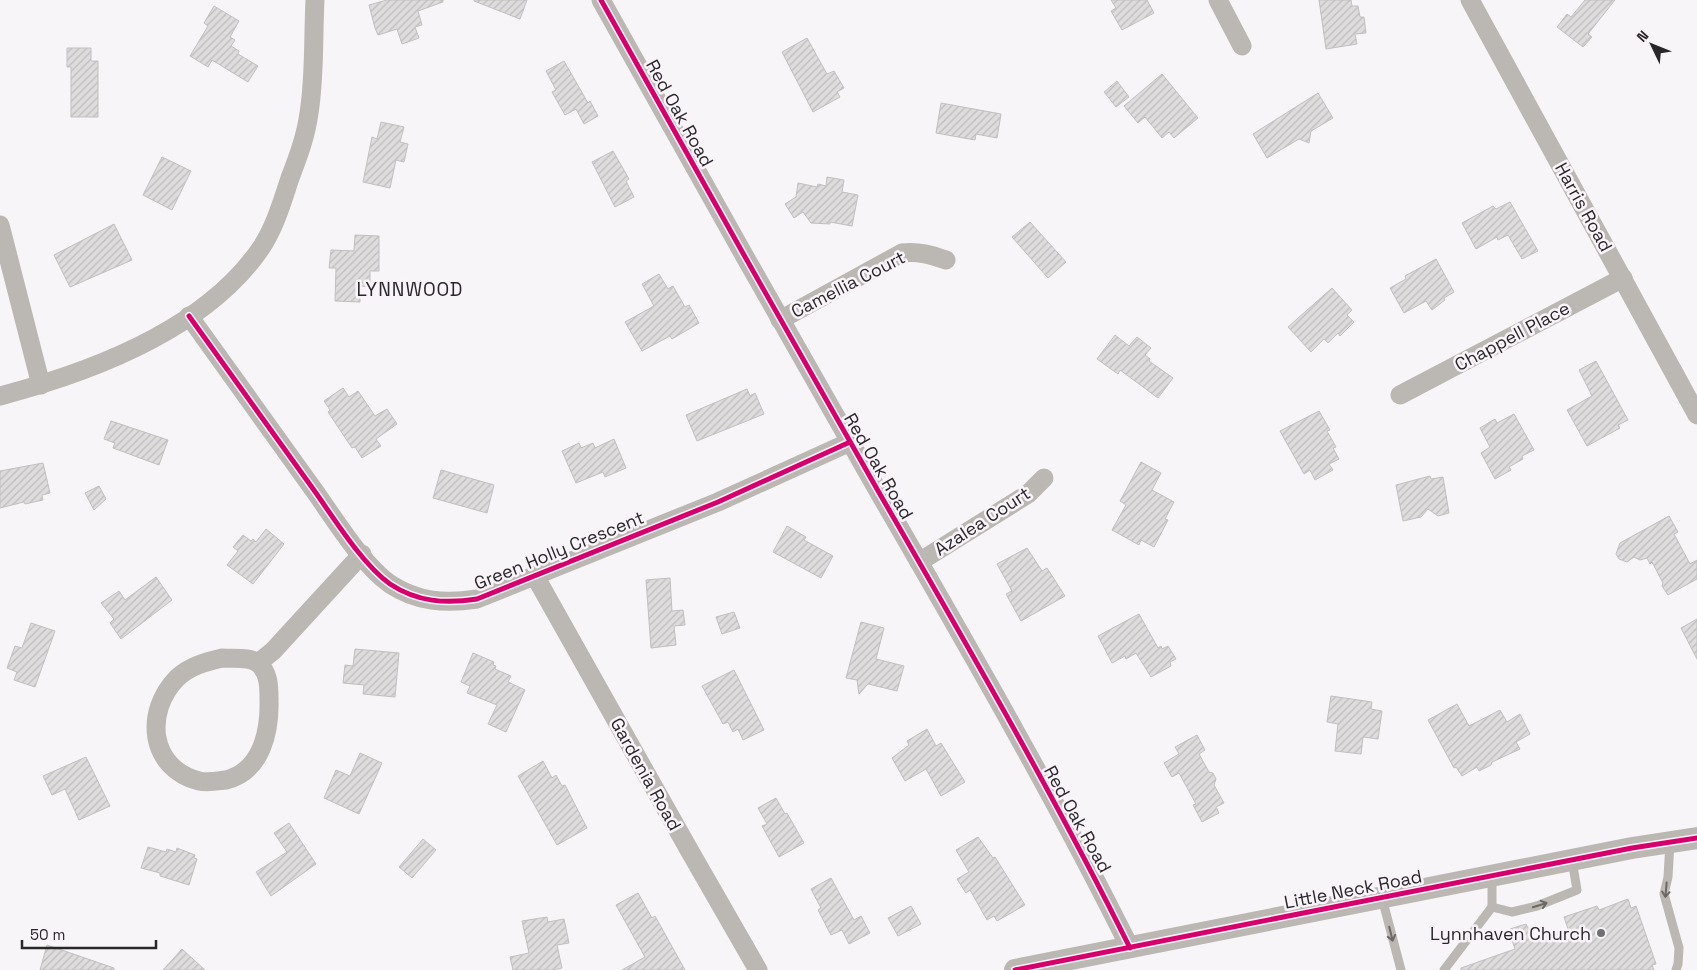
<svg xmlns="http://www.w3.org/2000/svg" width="1697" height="970" viewBox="0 0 1697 970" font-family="'Space Grotesk',sans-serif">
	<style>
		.building { fill: url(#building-hatch); stroke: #c1bfc0 }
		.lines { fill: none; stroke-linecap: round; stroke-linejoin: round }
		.service { stroke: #bbb7b2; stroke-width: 9 }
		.minor { stroke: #bbb7b2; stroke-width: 19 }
		.tertiary { stroke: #bbb7b2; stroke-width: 22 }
		.cycleway-casing { stroke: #f9f4f9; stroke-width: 8 }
		.cycleway { stroke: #d6006c; stroke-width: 5 }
		.oneway { stroke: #6b6867 }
		.poi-dot { fill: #716f71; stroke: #f9f4f9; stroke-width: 2 }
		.labels { text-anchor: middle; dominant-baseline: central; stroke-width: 5; stroke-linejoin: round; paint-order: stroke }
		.street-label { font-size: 18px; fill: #292729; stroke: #f9f4f9 }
		.poi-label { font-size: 18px; fill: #292729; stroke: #f9f4f9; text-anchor: end }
		.neighbourhood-label { font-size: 19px; letter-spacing: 1px; fill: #292729; stroke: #f9f4f9 }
	</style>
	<defs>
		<pattern id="building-hatch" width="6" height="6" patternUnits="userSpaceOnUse" patternTransform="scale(1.25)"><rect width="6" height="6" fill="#dedcdd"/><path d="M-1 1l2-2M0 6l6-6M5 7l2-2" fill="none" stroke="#bebdbe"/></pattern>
	</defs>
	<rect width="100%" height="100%" fill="#f8f5f8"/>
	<!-- building -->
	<g class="building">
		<path d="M387,0H443V2L418,11L422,25L415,27L419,38L402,44L397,29L378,35L375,28L369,5Z"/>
		<path d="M474,0H527L520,19L474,1Z"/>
		<path d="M1111,0H1147L1154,13L1122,30L1111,11L1116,8Z"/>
		<path d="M1319,0H1351L1352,6H1358L1360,17H1364L1366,33L1355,34L1357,44L1326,49Z"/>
		<path d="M1585,0H1615L1588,34L1592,37L1583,47L1557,27L1567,14L1571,17Z"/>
		<path d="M214,6L239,21L230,37L235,40L231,46L239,51L238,54L258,66L248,82L212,60L208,67L190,56L208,26L204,23Z"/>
		<path d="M807,38L827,74L834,71L844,88L837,92L840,97L813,112L782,52Z"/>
		<path d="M67,48H91V61H98V117H71V67H67Z"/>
		<path d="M564,61L588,103L590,101L598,116L584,124L576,109L565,115L552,92L556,90L546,71Z"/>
		<path d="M1162,74L1198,118L1174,138L1169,132L1162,138L1145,117L1138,123L1124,106Z"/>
		<path d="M1117,81L1129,97L1116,107L1104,92Z"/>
		<path d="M1318,93L1333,118L1311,131L1309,143L1299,139L1267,158L1253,134Z"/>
		<path d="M941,103L1001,114L997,138L976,134L975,140L936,133Z"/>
		<path d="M381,122L404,127L400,142L408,144L404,162L396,160L390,188L363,182L372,137L377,139Z"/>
		<path d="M613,151L629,179L626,181L634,197L615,207L592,162Z"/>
		<path d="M162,157L191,171L172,210L143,195Z"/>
		<path d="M827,177L844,180L842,192L858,195L852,226L830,222V224L811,223L803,212L794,218L785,204L796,197L798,183L817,187L818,184L826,186Z"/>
		<path d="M1510,202L1538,251L1522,259L1508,235L1498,240L1497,237L1476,249L1462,223L1493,206L1496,209Z"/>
		<path d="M1030,222L1066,262L1048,278L1012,237Z"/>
		<path d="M114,224L132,260L70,287L54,255Z"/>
		<path d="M355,235L379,236V271H370V287L360,286V302L335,301L336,268H329L331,250L354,251Z"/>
		<path d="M1436,259L1454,292L1444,298L1445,300L1432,310L1426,301L1404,313L1390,288L1406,279L1405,276Z"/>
		<path d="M659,274L668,289L673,286L685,307L689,305L699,323L672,339L670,336L642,351L625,322L654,306L642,284Z"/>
		<path d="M1332,288L1352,310L1347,315L1354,322L1340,336L1338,333L1328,343L1324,339L1311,352L1288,327Z"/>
		<path d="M1115,335L1129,346L1137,337L1151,348L1145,355L1150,359L1149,361L1173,378L1158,398L1120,370L1118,374L1097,359Z"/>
		<path d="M1596,361L1628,420L1618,425L1620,428L1587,446L1567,410L1592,396L1579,370Z"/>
		<path d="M343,388L349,397L358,391L375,416L387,409L397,424L376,439L381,446L362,458L355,447L352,448L328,412L330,410L324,401Z"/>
		<path d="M747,389L750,396L755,393L764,414L697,441L686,415Z"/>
		<path d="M1319,411L1330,430L1327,431L1336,447L1333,448L1339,459L1329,464L1333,470L1315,480L1310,470L1304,474L1280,431Z"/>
		<path d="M1514,414L1534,450L1522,456L1523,459L1509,467L1511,470L1495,479L1481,453L1490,447L1480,428L1495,419L1497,423Z"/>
		<path d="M111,421L168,440L159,465L113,448L115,443L104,439Z"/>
		<path d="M614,439L626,468L605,477L603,472L576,483L562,451L579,443L581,448L593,443L595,448Z"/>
		<path d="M1141,462L1161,473L1152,490L1174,502L1165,519L1168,520L1154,547L1141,540L1139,545L1112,530L1126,505L1120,501Z"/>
		<path d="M43,463L50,493L42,495L43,500L25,504L24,502L0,508V471Z"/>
		<path d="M441,470L494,485L487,513L433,498Z"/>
		<path d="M1430,476L1431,479L1443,477L1449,513L1438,516L1428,509L1421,517L1403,521L1396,485Z"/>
		<path d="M99,486L106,499L94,510L85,493Z"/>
		<path d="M1669,516L1678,532L1674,534L1690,564L1697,560V579L1668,595L1662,586L1663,583L1652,562L1650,564L1647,558L1640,560L1634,557L1627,562L1619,559L1616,554L1620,543Z"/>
		<path d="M787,526L806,537L804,540L833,556L821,578L773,552Z"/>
		<path d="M266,529L284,544L253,584L227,565L238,551L233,547L243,535L251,541L253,539L256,542Z"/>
		<path d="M1027,548L1042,571L1047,568L1065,596L1021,621L1006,594L1012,591L997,564Z"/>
		<path d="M156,577L172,600L121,639L110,623L114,619L101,603L119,591L125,600Z"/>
		<path d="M670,578L672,611L683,610L685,625L674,626L676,645L651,648L646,580Z"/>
		<path d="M734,612L740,628L722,634L716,617Z"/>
		<path d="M1139,614L1158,648L1161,646L1162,649L1168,646L1176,659L1170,662L1171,666L1151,677L1136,653L1126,659L1125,656L1112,663L1098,636Z"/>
		<path d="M1697,619V659L1681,628Z"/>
		<path d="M861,622L884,628L876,659L904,666L897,691L868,684L859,694L857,680L846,678Z"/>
		<path d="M31,623L55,631L35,687L14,680L17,672L7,668L15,646L22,648Z"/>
		<path d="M355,649L399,653L395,697L363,694L364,685L343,683L345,665L353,666Z"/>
		<path d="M473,653L494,662L493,665L496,666L495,669L511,676L508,682L525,690L506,732L488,724L497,705L467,693L470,686L461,682Z"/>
		<path d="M734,670L764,730L743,740L738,729L733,732L728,722L723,724L702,686Z"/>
		<path d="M1331,696L1372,702L1371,709L1382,711L1378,739L1363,737L1361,754L1335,751L1338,724L1327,722Z"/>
		<path d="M1457,704L1469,726L1500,710L1507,722L1520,714L1530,734L1516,742L1520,749L1492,762L1491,765L1479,771L1477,767L1462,776L1456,767L1454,768L1428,720Z"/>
		<path d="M927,729L936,746L941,743L965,782L941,796L926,769L905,781L892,758L909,745L907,741Z"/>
		<path d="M1197,735L1205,750L1199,754L1209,772L1213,773L1216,779L1214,785L1224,803L1216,807L1219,813L1202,822L1193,805L1196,804L1179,773L1172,777L1164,763L1179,754L1175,747Z"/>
		<path d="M360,753L382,763L359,814L324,798L336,770L350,776Z"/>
		<path d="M86,757L110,806L79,820L65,789L52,795L43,776Z"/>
		<path d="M543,761L552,778L556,775L562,786L565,785L587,828L557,845L518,776Z"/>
		<path d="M776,798L785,814L787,813L804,843L779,857L762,826L767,824L758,808Z"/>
		<path d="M289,823L316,864L271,896L256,872L287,852L274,833Z"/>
		<path d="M978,837L993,858L995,857L1025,905L997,921L994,916L987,920L970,890L966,893L957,879L969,872L956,850Z"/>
		<path d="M423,839L436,850L412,878L399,867Z"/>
		<path d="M148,847L166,852L167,849L176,852L177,848L195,855L194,858L197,859L189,885L160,876V873L141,868Z"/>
		<path d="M831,878L854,920L861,916L870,933L849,944L842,930L831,935L818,910L821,908L811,889Z"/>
		<path d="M638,893L652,918L655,916L685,970H622L645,957L616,905Z"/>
		<path d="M1628,899L1631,908L1636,906L1656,964L1652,965L1654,970H1461V968L1515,949L1511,937L1513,936L1510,929L1526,924L1534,940L1568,929L1564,917L1597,906L1599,910Z"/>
		<path d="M911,906L921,924L898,936L888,918Z"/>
		<path d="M547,917L548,922L564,919L569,943L557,945L562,968L553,970H513L510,957L529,953L522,921Z"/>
		<path d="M47,945L114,968V970H40Z"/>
		<path d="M182,949L205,970H163Z"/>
	</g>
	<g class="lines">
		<!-- service -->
		<g class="service">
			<path d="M1670,842L1668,877L1664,894L1679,948L1678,964L1676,970"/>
			<path d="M1382,898L1401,970"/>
			<path d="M1492,907L1512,912L1537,906L1577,890L1572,860"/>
			<path d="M1444,970L1492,907V877"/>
		</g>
		<!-- minor -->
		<g class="minor">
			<path d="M601,0C692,163 784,327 877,489C964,640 1052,791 1130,948"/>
			<path d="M1218,0L1242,46"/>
			<path d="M1470,0L1697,415"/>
			<path d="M0,225L41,385"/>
			<path d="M189,316C231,375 274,434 316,493C335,520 363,565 390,584C417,602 446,604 477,599L718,502L850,442"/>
			<path d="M780,320L902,253C919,251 931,255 946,260"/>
			<path d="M1400,395L1623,278"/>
			<path d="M0,396C92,372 205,330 261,248C275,227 282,202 290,178C298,157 306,136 309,113C315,76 313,37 315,0"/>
			<path d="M919,562L1028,494L1044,478"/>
			<path d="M535,576L688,848L758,970"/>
			<path d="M222,658C232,659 251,656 259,664C269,673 269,687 269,699C270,731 262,771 226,780C217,781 208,783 199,781C149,768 144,712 177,678C190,666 205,662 222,658Z"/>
			<path d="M258,663L273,651L362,554"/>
		</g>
		<!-- tertiary -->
		<path class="tertiary" d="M1015,970L1632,848L1697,838"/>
		<!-- cycleway casing -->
		<g class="cycleway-casing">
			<g id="cycleway">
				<path d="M601,0C692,163 784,327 877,489C964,640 1052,791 1130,948"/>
				<path d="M189,316C231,375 274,434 316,493C335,520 363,565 390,584C417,602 446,604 477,599L718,502L850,442"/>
				<path d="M1015,970L1632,848L1697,838"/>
			</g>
		</g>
		<!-- cycleway -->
		<use href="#cycleway" class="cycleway"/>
	</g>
	<!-- one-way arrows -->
	<defs><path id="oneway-shaft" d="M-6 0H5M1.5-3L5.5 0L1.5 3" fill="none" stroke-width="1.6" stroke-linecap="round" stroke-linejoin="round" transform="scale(1.25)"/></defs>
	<g class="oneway">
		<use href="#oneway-shaft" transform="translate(1666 890) rotate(95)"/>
		<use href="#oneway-shaft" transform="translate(1540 905) rotate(-17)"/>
		<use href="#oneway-shaft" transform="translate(1391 934) rotate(76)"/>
	</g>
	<!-- markers -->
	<circle class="poi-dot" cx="1601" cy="933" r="5"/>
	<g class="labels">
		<!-- street labels -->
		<g class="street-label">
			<text transform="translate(680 113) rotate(61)">Red Oak Road</text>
			<text transform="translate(1584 207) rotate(61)">Harris Road</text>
			<text transform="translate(848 284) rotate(-27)">Camellia Court</text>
			<text transform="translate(1512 336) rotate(-28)">Chappell Place</text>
			<text transform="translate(879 466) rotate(60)">Red Oak Road</text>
			<text transform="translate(982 521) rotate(-33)">Azalea Court</text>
			<text transform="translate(559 550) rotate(-22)">Green Holly Crescent</text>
			<text transform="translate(646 774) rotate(61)">Gardenia Road</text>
			<text transform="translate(1078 819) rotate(61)">Red Oak Road</text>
			<text transform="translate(1353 889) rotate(-11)">Little Neck Road</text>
		</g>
		<!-- poi labels -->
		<g class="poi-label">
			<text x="1591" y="933">Lynnhaven Church</text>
		</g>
		<!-- neighbourhood labels -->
		<g class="neighbourhood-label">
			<text x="410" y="289">LYNNWOOD</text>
		</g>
	</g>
	<!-- north arrow -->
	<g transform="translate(1652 45) rotate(313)" stroke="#f9f4f9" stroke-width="4" paint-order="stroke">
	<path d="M0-4L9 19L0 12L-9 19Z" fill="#292729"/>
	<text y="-8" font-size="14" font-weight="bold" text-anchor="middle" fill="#292729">N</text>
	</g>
	<!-- scale -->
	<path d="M22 940v8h134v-8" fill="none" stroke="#292729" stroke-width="2.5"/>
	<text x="30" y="940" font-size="15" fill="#292729" stroke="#f9f4f9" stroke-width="4" paint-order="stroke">50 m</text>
</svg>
